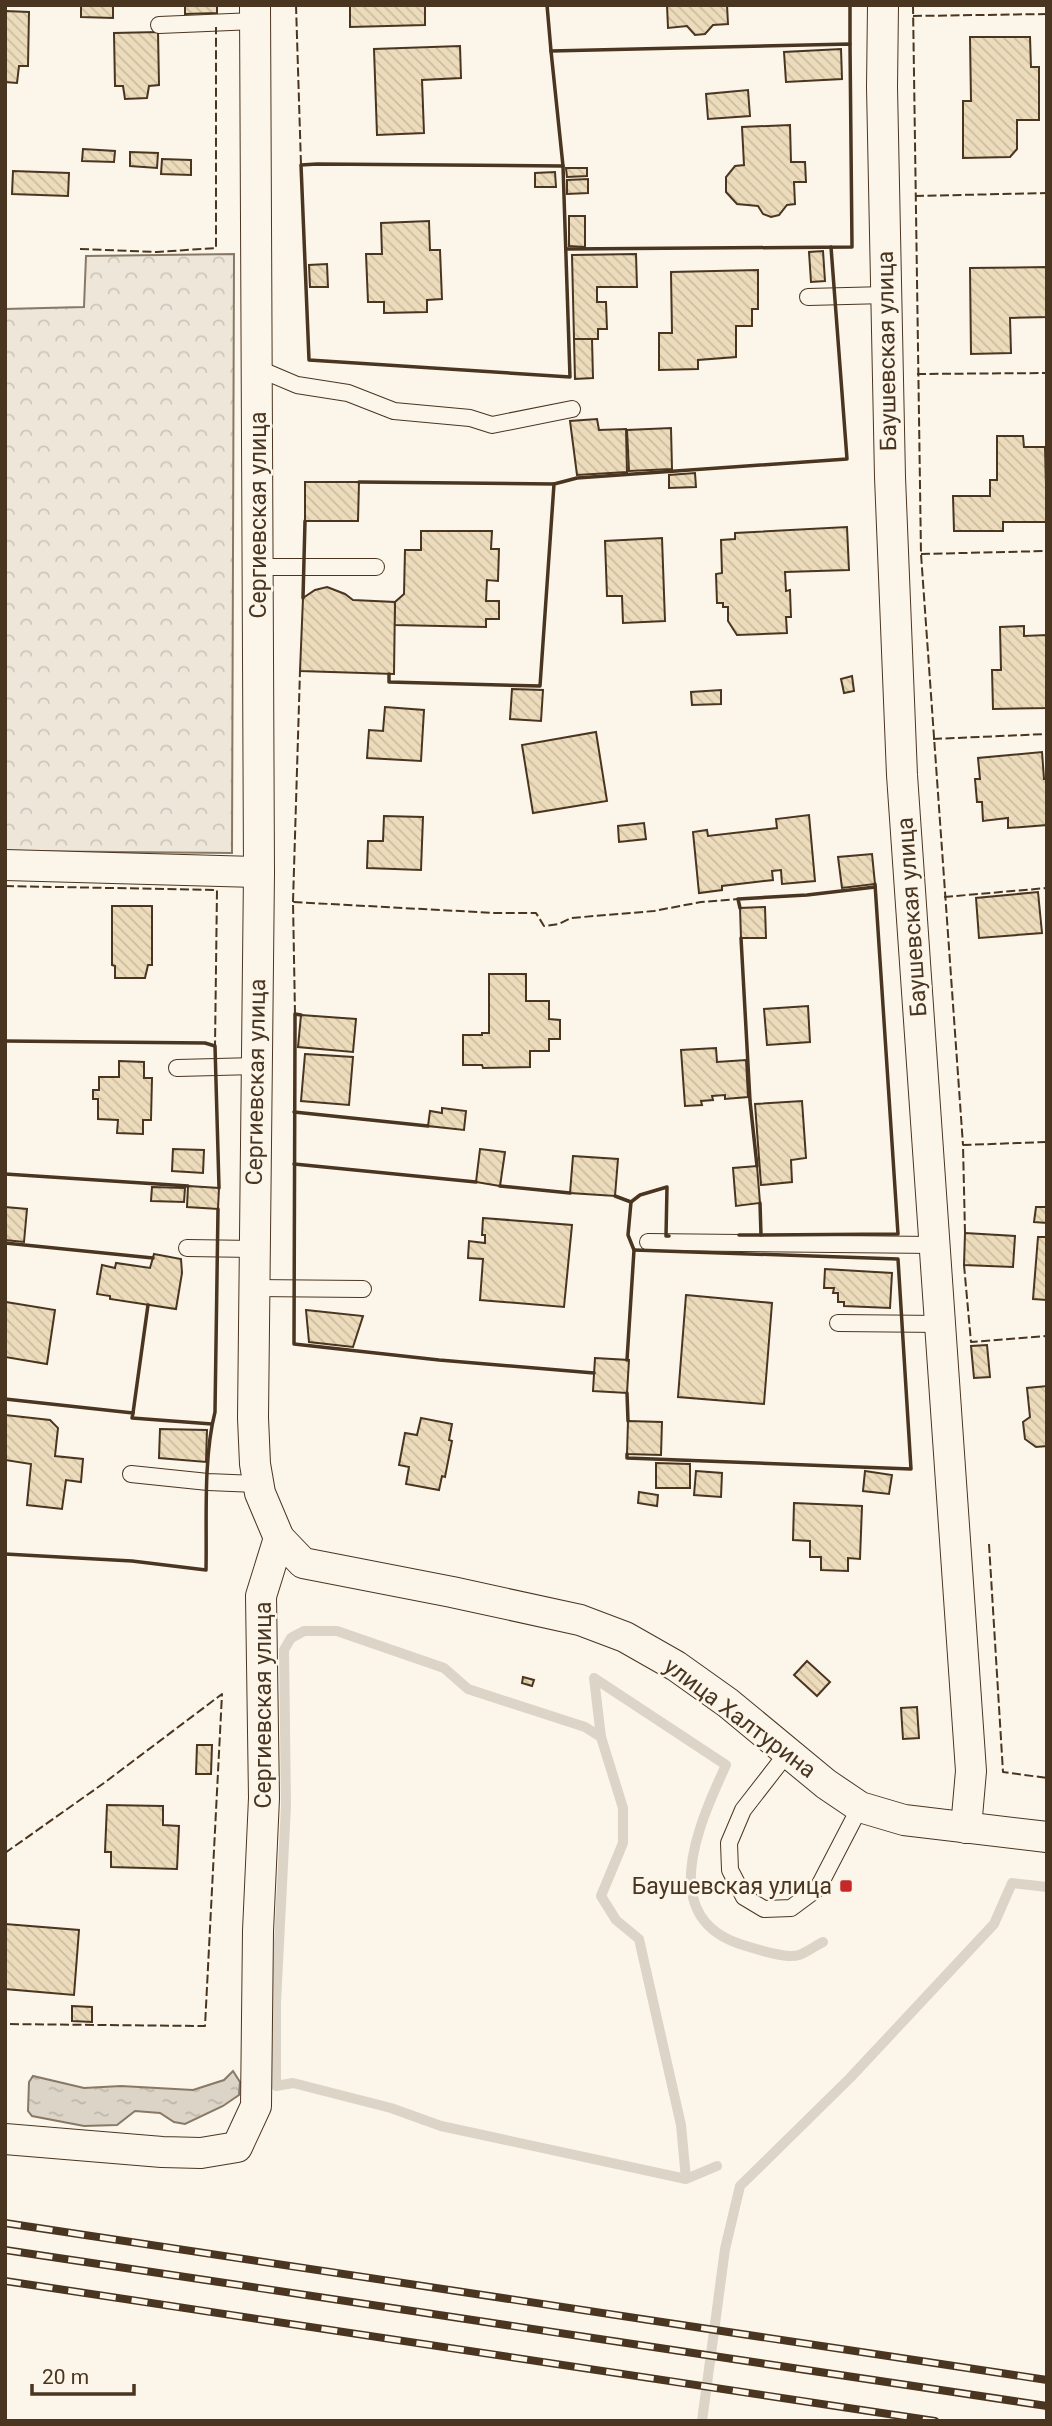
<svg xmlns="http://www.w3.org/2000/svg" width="1052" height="2426" viewBox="0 0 1052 2426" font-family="Roboto,sans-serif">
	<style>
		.forest { fill: url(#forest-crowns); stroke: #887966; stroke-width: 2 }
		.water { fill: url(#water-ripples); stroke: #887966; stroke-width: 2 }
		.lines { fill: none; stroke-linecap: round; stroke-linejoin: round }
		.stream { stroke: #dcd4c6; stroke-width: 10 }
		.building { fill: url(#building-back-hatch); stroke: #4a3520; stroke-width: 2 }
		.lane-casing { stroke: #4a3520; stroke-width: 18 }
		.street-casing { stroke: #4a3520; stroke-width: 32 }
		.lane { stroke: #fbf6e9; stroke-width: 16 }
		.street { stroke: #fbf6e9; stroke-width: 30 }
		.rail-casing { stroke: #4a3520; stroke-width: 8 }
		.rail { stroke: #fbf6e9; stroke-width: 5; stroke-dasharray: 16; stroke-linecap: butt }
		.fence { stroke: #4a3520; stroke-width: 2; stroke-dasharray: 9 3.5; stroke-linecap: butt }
		.wall { stroke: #4a3520; stroke-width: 3.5 }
		.poi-dot { fill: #c62828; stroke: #fbf6e9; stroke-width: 2.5 }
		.labels { text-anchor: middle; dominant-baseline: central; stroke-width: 5; stroke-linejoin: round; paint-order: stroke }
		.street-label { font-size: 23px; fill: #4a3520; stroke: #fbf6e9 }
		.poi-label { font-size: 23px; fill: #4a3520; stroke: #fbf6e9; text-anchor: end }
	</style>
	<defs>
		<pattern id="forest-crowns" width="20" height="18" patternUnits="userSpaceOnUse" patternTransform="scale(1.75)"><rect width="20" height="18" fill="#ede6d9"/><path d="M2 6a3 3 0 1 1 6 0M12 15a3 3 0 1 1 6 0" fill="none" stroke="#cdc6ba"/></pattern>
		<pattern id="water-ripples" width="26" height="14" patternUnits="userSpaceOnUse" patternTransform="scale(1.75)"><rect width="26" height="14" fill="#dcd4c6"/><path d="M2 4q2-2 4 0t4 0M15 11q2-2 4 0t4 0" fill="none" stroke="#beb7aa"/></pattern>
		<pattern id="building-back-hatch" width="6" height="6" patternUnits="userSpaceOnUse" patternTransform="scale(1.75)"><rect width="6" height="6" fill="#ecdcbc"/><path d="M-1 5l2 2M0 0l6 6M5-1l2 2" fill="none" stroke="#ccbda1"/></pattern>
	</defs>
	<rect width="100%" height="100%" fill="#fbf6e9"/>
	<!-- forest -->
	<path class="forest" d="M234,254L232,853L5,851V309L84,307L86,256Z"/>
	<!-- water -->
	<path class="water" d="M233,2071L240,2082L239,2095L223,2106L185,2124L174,2122L160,2113L135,2111L117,2125L84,2126L32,2116L28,2111L29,2082L33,2076L84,2088L121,2086L193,2090L224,2080Z"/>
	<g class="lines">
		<!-- stream -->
		<g class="stream">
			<path d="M601,1737L594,1678L726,1765C699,1824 654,1920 746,1946C759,1950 787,1959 799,1955C807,1952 815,1946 823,1942"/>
			<path d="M686,2179L441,2126L391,2108L293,2083L276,2086V2002L286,1806L284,1650L291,1638L304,1631H337L444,1668L468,1689L585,1727L601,1737L623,1808V1843L601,1896L616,1920L639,1939L681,2125L686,2179L717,2166"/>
			<path d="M702,2421L725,2249L740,2186L850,2078L994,1924L1012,1883L1047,1887"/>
		</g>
	</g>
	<!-- building -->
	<g class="building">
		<path d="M81,5H113V18L81,17Z"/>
		<path d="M185,5H217V13L185,14Z"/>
		<path d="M350,5H425V25L350,27Z"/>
		<path d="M667,5H727L728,24L713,25L705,34L695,35L687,26L668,28Z"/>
		<path d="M5,11L29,12L28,66H19L17,83L5,82Z"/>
		<path d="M158,32L159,85L149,86L147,98L125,99L123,86H115L114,33Z"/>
		<path d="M970,37H1030L1031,67H1039V120H1017V149L1010,157L963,158V101H971Z"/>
		<path d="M460,46L461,78L422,80L424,133L377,135L374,49Z"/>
		<path d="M841,49L842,79L786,82L784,52Z"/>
		<path d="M748,90L750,116L708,119L706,94Z"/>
		<path d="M790,125L791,162H805L806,182H794L795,204L787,205L779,215L771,217L763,214L758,206L737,204L726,192V177L735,166L744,165L742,127Z"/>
		<path d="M83,149L115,151L114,162L82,161Z"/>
		<path d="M130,152L158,153L157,168L130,166Z"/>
		<path d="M162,159L191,160V175L161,174Z"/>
		<path d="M566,168H587V176L567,177Z"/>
		<path d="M13,171L69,173L68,196L12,194Z"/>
		<path d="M555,172L556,187H535V173Z"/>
		<path d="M588,179V193L567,194V180Z"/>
		<path d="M569,216H585V247L569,246Z"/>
		<path d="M429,221L430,250H440L442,299L427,300V312L384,313V302H368L366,254H382L381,223Z"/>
		<path d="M823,251L825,281L811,282L809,252Z"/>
		<path d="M636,254L637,287H597V302H606L607,329H598V339H574L572,255Z"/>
		<path d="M327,264L328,287H310L309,265Z"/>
		<path d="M1047,267V317L1010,318L1011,353L971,354L970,268Z"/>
		<path d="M758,270V309H752V326H736V357L698,360V369L659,370V333H672L671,272Z"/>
		<path d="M574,339H592L593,378L575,379Z"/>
		<path d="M597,419L599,430L626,429L627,472L577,475L570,421Z"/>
		<path d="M671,428L672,469L629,471L627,430Z"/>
		<path d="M997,436H1023L1024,447H1045L1047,522H1003V531H954L953,496H990V480H997Z"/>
		<path d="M695,473L696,487L669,488V475Z"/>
		<path d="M305,482H359L358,521H305Z"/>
		<path d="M847,527L849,570L785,572L786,591L790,590L791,617H786L787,633L737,635L728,621V607H723V603H717L716,574L722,573L721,540L735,539V533Z"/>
		<path d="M421,531H492L491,549H499L498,581L487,580L486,601H499V619H486V627L394,625L395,602L404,594L405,550H421Z"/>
		<path d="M662,538L665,621L623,623L622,596H607L605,541Z"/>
		<path d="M327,587L345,594L353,600L395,602L394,674L300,671L303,598L315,590Z"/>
		<path d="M1024,626V636L1047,635V708L993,709L992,670H1001L1000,627Z"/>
		<path d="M852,676L854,691L844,693L841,679Z"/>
		<path d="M512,689L543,690L541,721L510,719Z"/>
		<path d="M721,690V704L692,705L691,692Z"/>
		<path d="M385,707L424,710L421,761L367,758L369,730L383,731Z"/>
		<path d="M596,732L607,801L533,813L522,745Z"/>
		<path d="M1042,752L1044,779H1047V825L1008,828V818L983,821L982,802H977L975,779H980L978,758Z"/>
		<path d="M809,815L815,881L782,884L781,870L772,871L773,880L722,886V890L699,893L693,832L707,830L708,836L777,828L776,819Z"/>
		<path d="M384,816L423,817L421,870L367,868L368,841H383Z"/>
		<path d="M644,823L646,839L619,842L618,826Z"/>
		<path d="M872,854L875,884L842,888L838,857Z"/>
		<path d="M1038,892L1042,933L979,938L976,898Z"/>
		<path d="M112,906H152V965H148L145,978H115V966L112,965Z"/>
		<path d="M765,907L766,938H741L740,908Z"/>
		<path d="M489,974H526V1001H549V1019L560,1020V1039H549V1051H530V1067L483,1068L482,1065H463V1035H482V1033H489Z"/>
		<path d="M808,1006L810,1042L767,1045L764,1009Z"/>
		<path d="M301,1015L356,1019L353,1052L298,1047Z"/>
		<path d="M716,1048L717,1062L746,1060L748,1097L725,1099V1095L712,1096L713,1100L701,1101L702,1105L685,1106L681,1050Z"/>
		<path d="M305,1054L353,1057L349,1105L301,1101Z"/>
		<path d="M119,1061L144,1062V1078H152L151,1120H143V1134L117,1133L118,1120L98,1119V1099H93V1090H99V1077H119Z"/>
		<path d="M802,1101L806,1158L791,1160L792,1182L761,1185L755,1104Z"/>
		<path d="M442,1108L466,1111L464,1130L428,1126L430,1111L442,1113Z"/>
		<path d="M173,1149L204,1150L203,1173L172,1171Z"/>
		<path d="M480,1149L505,1152L500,1186L476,1182Z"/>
		<path d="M573,1156L618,1159L615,1196L570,1193Z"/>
		<path d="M757,1166L760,1203L736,1206L733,1168Z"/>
		<path d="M188,1186L219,1188L218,1209L187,1207Z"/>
		<path d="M152,1187L185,1188L184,1202L151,1201Z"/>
		<path d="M5,1207L27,1209L24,1242L5,1240Z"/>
		<path d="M1036,1207H1047V1223L1034,1222Z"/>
		<path d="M483,1218L572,1225L564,1307L480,1300L483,1259L468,1258L469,1241L485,1243V1235H482Z"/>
		<path d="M965,1233L1015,1236L1013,1267L964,1265Z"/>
		<path d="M1038,1237H1047V1300L1033,1299Z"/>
		<path d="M154,1254L181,1259L182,1273L176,1309L110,1299V1296L97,1294L102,1265L115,1268L116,1263L150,1268Z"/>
		<path d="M825,1269L892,1273L890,1308L844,1306V1302H838V1293H833L834,1288H824Z"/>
		<path d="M686,1295L772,1303L764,1404L678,1397Z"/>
		<path d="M6,1302L55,1310L47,1364L5,1357Z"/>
		<path d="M306,1310L363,1316L353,1347L309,1342Z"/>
		<path d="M987,1345L990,1377L974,1378L971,1346Z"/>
		<path d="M595,1358L629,1360L627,1393L593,1391Z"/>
		<path d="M1047,1386V1446L1036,1447L1025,1439L1023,1422L1030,1417L1027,1388Z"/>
		<path d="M5,1415L50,1420L58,1428L55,1456L83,1459L81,1482L66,1480L62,1509L27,1505L31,1464L5,1460Z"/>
		<path d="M421,1418L452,1424L449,1440L452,1441L445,1477L442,1476L439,1490L406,1484L409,1467L399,1465L405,1433L417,1435Z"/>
		<path d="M628,1421L662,1422L661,1455L627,1454Z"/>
		<path d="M160,1429L207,1430L206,1462L159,1458Z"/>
		<path d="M656,1463L690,1464V1488H656Z"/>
		<path d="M696,1471L722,1473L721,1497L694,1495Z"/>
		<path d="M865,1471L892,1475L889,1494L863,1491Z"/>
		<path d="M639,1492L658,1495L657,1506L638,1503Z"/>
		<path d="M794,1503L862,1506L860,1559L848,1558V1571L821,1570V1557H810V1541L793,1540Z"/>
		<path d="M807,1661L830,1682L817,1696L794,1675Z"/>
		<path d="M523,1677L534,1680L532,1686L522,1683Z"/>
		<path d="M917,1707L919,1738L903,1739L901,1708Z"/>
		<path d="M197,1745H212L211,1774H196Z"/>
		<path d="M107,1805L163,1806V1825L179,1826L177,1869L111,1867V1852H105Z"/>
		<path d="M5,1924L79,1930L74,1995L5,1989Z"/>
		<path d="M72,2006L92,2007V2022L72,2021Z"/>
	</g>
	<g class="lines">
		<!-- lane casing -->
		<g class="lane-casing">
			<g id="lane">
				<path d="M159,25L255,21"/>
				<path d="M808,297L886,295"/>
				<path d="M257,368L297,385L348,393L394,411L470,418L492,425L572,409"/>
				<path d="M258,567H376"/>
				<path d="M177,1068L256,1066"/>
				<path d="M648,1242L934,1245"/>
				<path d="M187,1248L254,1249"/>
				<path d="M253,1288L363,1289"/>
				<path d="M838,1323L940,1324"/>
				<path d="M131,1474L208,1482L258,1484"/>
				<path d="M788,1752L743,1810L729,1843L730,1870L744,1897L764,1909L791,1908L818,1888L860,1807"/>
			</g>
		</g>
		<!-- street casing -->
		<g class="street-casing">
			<g id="street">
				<path d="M883,5L882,87L890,477L902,775L971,1771L966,1828"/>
				<path d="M5,865L259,872"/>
				<path d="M279,1538L303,1563L452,1592L580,1620L625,1637L676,1666L728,1703L826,1784L860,1807L904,1820L1047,1837"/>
				<path d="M5,2139L162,2152L201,2153L237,2147L256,2106L258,1931L264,1798L261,1596L279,1538L260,1493L255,1464L253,1418L259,872L255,5"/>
			</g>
		</g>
		<!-- lane -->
		<use href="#lane" class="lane"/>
		<!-- street -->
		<use href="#street" class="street"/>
		<!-- rail casing -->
		<g class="rail-casing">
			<g id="rail">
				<path d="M5,2223L1047,2380"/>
				<path d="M5,2250L1047,2406"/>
				<path d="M5,2281L935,2421"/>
			</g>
		</g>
		<!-- rail -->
		<use href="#rail" class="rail"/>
		<!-- fence -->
		<g class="fence">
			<path d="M296,5L301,165"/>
			<path d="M913,5L921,554L963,1145"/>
			<path d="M913,16L1047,14"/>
			<path d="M915,196L1047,193"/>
			<path d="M80,249L157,252L216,248V27"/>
			<path d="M917,374L1047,373"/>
			<path d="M921,554L1047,551"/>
			<path d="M933,739L1047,734"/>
			<path d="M5,886L217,890L215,1046"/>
			<path d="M944,897L1047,888"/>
			<path d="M293,902L300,671"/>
			<path d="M295,1014L293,902L495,913H536L544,926L559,924L571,918L654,911L701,902L738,899"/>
			<path d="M965,1233L963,1145L1047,1142"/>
			<path d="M964,1265L971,1342L1047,1336"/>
			<path d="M989,1544L1003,1772L1047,1778"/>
			<path d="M5,1853L104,1783L222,1694L205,2026L5,2024"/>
		</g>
		<!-- wall -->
		<g class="wall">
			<path d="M547,5L551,51"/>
			<path d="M850,44V5"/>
			<path d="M317,164L563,166L570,377L309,360L301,165Z"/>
			<path d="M563,166L551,51L850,44L852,247L566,249"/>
			<path d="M359,482L554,484L540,686L389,682V674"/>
			<path d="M554,484L577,478L847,459L831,247"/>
			<path d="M303,598L305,521"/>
			<path d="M740,908L738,899L807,895L875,887"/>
			<path d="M741,938L750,1101L757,1166"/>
			<path d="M301,1015L295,1014V1029L294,1344L439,1360L594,1373"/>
			<path d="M5,1041L205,1043L215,1046L219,1188"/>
			<path d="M294,1112L428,1126"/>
			<path d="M294,1164L476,1182"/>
			<path d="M5,1174L188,1186"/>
			<path d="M500,1186L570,1193"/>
			<path d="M615,1196L631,1202L628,1235L634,1250L627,1360"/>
			<path d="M631,1202L640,1195L667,1187L666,1236H669"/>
			<path d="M739,1235H761L760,1203"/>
			<path d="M761,1235L898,1234L875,884"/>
			<path d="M5,1243L153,1258"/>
			<path d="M627,1393L628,1421"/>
			<path d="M5,1399L133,1413L132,1418L212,1424"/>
			<path d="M133,1413L148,1305"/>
			<path d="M627,1454V1458L911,1469L898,1259L634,1250"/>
			<path d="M5,1554L132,1561L206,1570C207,1521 203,1459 215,1412L218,1209"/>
		</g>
	</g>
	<!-- markers -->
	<rect class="poi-dot" x="839" y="1879" width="14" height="14" rx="3.5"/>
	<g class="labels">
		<!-- street labels -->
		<g class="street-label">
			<text transform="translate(887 351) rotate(-91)">Баушевская улица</text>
			<text transform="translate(258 515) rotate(-90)">Сергиевская улица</text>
			<text transform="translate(912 917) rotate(-94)">Баушевская улица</text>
			<text transform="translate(256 1082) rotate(-89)">Сергиевская улица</text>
			<text transform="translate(263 1705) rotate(-90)">Сергиевская улица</text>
			<text transform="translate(740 1718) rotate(37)">улица Халтурина</text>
		</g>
		<!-- poi labels -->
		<g class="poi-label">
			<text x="832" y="1886">Баушевская улица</text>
		</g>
	</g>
	<!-- border -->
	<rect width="1052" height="2426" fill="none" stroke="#4a3520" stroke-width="14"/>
	<!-- scale -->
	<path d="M32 2384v10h102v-10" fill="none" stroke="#4a3520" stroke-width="3.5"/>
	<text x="42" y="2384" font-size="21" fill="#4a3520" stroke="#fbf6e9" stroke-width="5" paint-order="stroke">20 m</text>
</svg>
